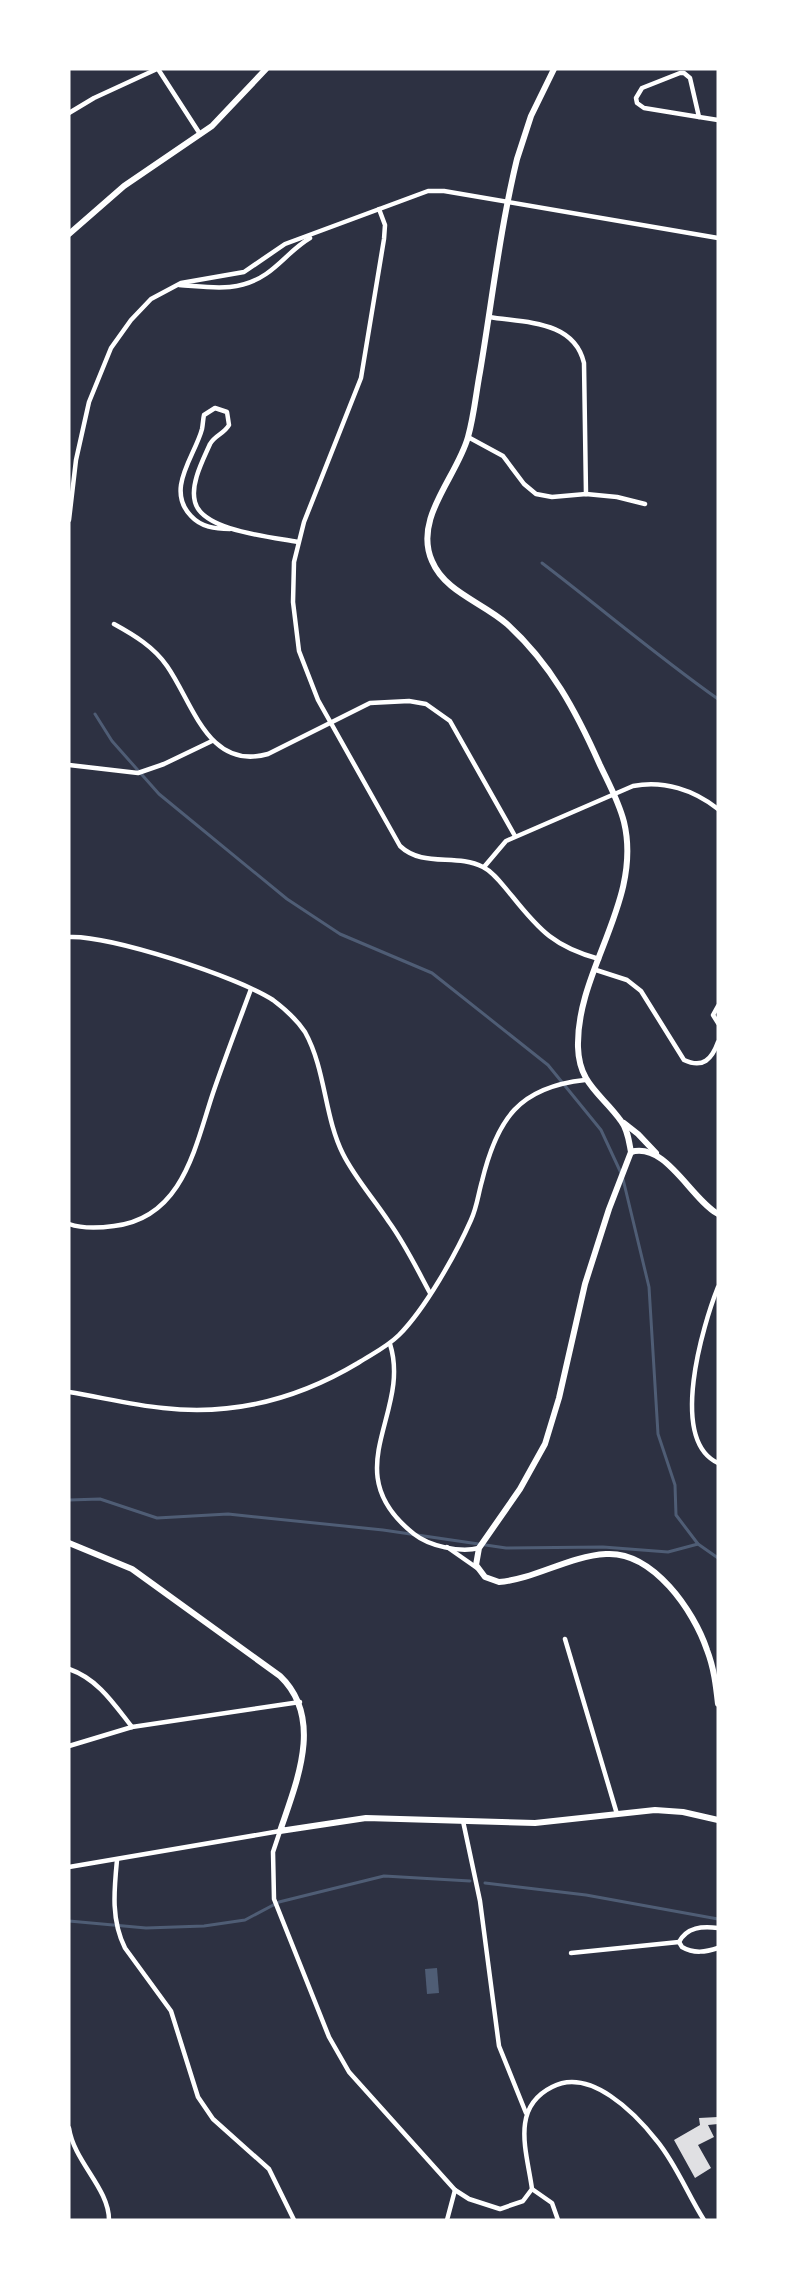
<svg xmlns="http://www.w3.org/2000/svg" width="787" height="2289" viewBox="0 0 787 2289" font-family="'Public Sans',sans-serif">
	<style>
		.water { fill: #4f5d75 }
		.lines { fill: none; stroke-linecap: round; stroke-linejoin: round }
		.stream { stroke: #4f5d75; stroke-width: 3 }
		.building { fill: #e0e0e3 }
		.minor { stroke: #fff; stroke-width: 4.5 }
		.tertiary { stroke: #fff; stroke-width: 6 }
	</style>
	<rect width="100%" height="100%" fill="#2d3142"/>
	<!-- water -->
	<path class="water" d="M437,1968L439,1993L427,1994L425,1969Z"/>
	<g class="lines">
		<!-- stream -->
		<g class="stream">
			<path d="M542,563C601,608 657,656 718,699"/>
			<path d="M95,714L112,741L159,794L287,899L340,934L432,973L548,1065L601,1130L621,1173"/>
			<path d="M623,1179L649,1287L658,1434L675,1485L676,1515L698,1544L718,1558"/>
			<path d="M69,1500L100,1499L157,1518L228,1514L383,1530L506,1548L603,1547L668,1552L698,1544"/>
			<path d="M485,1883L586,1895L718,1919"/>
			<path d="M69,1921L146,1928L204,1926L245,1920L279,1902L384,1876L470,1881"/>
		</g>
	</g>
	<!-- building -->
	<path class="building" d="M718,2117V2124L708,2125L714,2137L698,2145L711,2168L695,2178L674,2140L700,2125L699,2118Z"/>
	<g class="lines">
		<!-- minor -->
		<g class="minor">
			<path d="M158,69L200,134"/>
			<path d="M680,73H684L690,78L699,117L644,108L637,103L636,98L642,88Z"/>
			<path d="M69,113L94,98L157,69"/>
			<path d="M699,117L718,120"/>
			<path d="M379,209L385,225L384,239L361,378L304,522L294,562L293,602L299,651L318,700L400,846C423,868 456,853 483,867C495,873 503,886 512,896C540,931 555,947 599,959"/>
			<path d="M179,285C210,287 238,293 266,274C282,263 293,248 310,238"/>
			<path d="M489,317C525,323 574,320 584,363L586,494"/>
			<path d="M468,437L503,456L524,484L536,494L552,497L586,494L617,497L645,504"/>
			<path d="M69,520L76,460L89,402L111,348L131,320L151,299L181,283L244,272L285,244L428,191H444L718,238"/>
			<path d="M230,529C215,529 201,527 191,516C165,489 195,456 202,429C203,424 203,419 204,415L215,408L227,412L229,425C224,434 215,435 210,444C203,460 190,484 195,502C202,531 272,537 298,542"/>
			<path d="M114,624C134,635 154,647 167,666C193,703 208,771 268,754L370,703L409,701L426,704L450,721L515,836"/>
			<path d="M69,765L138,773L164,764L212,741"/>
			<path d="M484,867L506,841L633,786C664,780 694,790 718,809"/>
			<path d="M69,937C110,935 238,977 273,1000C285,1009 297,1020 305,1032C326,1070 324,1116 343,1154C355,1178 374,1199 389,1222C405,1244 417,1269 430,1293"/>
			<path d="M596,970L627,980L641,991L684,1060C703,1069 712,1059 718,1042"/>
			<path d="M718,1006L713,1015L718,1023"/>
			<path d="M69,1224C83,1229 100,1228 114,1226C183,1218 195,1147 213,1093C225,1058 238,1024 251,989"/>
			<path d="M718,1287C703,1325 668,1440 718,1463"/>
			<path d="M390,1344C412,1414 334,1471 414,1534C429,1546 460,1553 479,1548"/>
			<path d="M69,1392C100,1397 132,1405 163,1408C233,1416 298,1399 358,1363C372,1354 387,1347 399,1335C425,1309 456,1254 471,1220C477,1207 478,1195 482,1181C497,1119 519,1087 585,1080"/>
			<path d="M447,1547L477,1568"/>
			<path d="M565,1639L617,1814"/>
			<path d="M69,1669C98,1679 114,1704 132,1727"/>
			<path d="M69,1746L132,1727L300,1702"/>
			<path d="M463,1821L480,1901L499,2046L526,2113"/>
			<path d="M280,1831L273,1852L274,1899L329,2037L349,2072L455,2190L469,2199L500,2209L523,2201L532,2189C527,2152 510,2108 552,2087C590,2067 635,2113 657,2141C676,2164 688,2195 704,2220"/>
			<path d="M117,1860C114,1891 111,1920 125,1948L171,2011L198,2097L213,2119L269,2169L294,2220"/>
			<path d="M69,1867L280,1831"/>
			<path d="M679,1942C687,1927 702,1926 718,1928"/>
			<path d="M679,1942L682,1947C694,1954 706,1952 718,1948"/>
			<path d="M571,1953L679,1942"/>
			<path d="M69,2128C74,2162 109,2188 109,2220"/>
			<path d="M532,2189L552,2203L558,2220"/>
			<path d="M447,2220L455,2190"/>
		</g>
		<!-- tertiary -->
		<g class="tertiary">
			<path d="M554,69L531,116L517,159C500,229 492,301 480,372C476,393 474,416 468,437C457,477 413,518 432,561C445,592 482,602 507,624C551,664 576,711 600,765C609,784 619,802 624,822C643,901 576,970 578,1047C579,1085 602,1094 621,1121C628,1130 629,1142 631,1152C666,1142 690,1198 718,1214"/>
			<path d="M69,234L124,186L212,126L266,69"/>
			<path d="M624,1123L638,1134L656,1153"/>
			<path d="M631,1152L609,1209L585,1284L559,1398L545,1444L520,1489L479,1548L476,1565L485,1577L499,1582C535,1579 569,1556 606,1554C653,1551 694,1611 707,1650C714,1668 716,1686 718,1704"/>
			<path d="M69,1543L132,1569L280,1676C324,1718 297,1781 280,1831L366,1818L535,1823L655,1810L683,1812L718,1820"/>
		</g>
	</g>
	<!-- border -->
	<rect width="787" height="2289" fill="none" stroke="#ffffff" stroke-width="141"/>
</svg>
